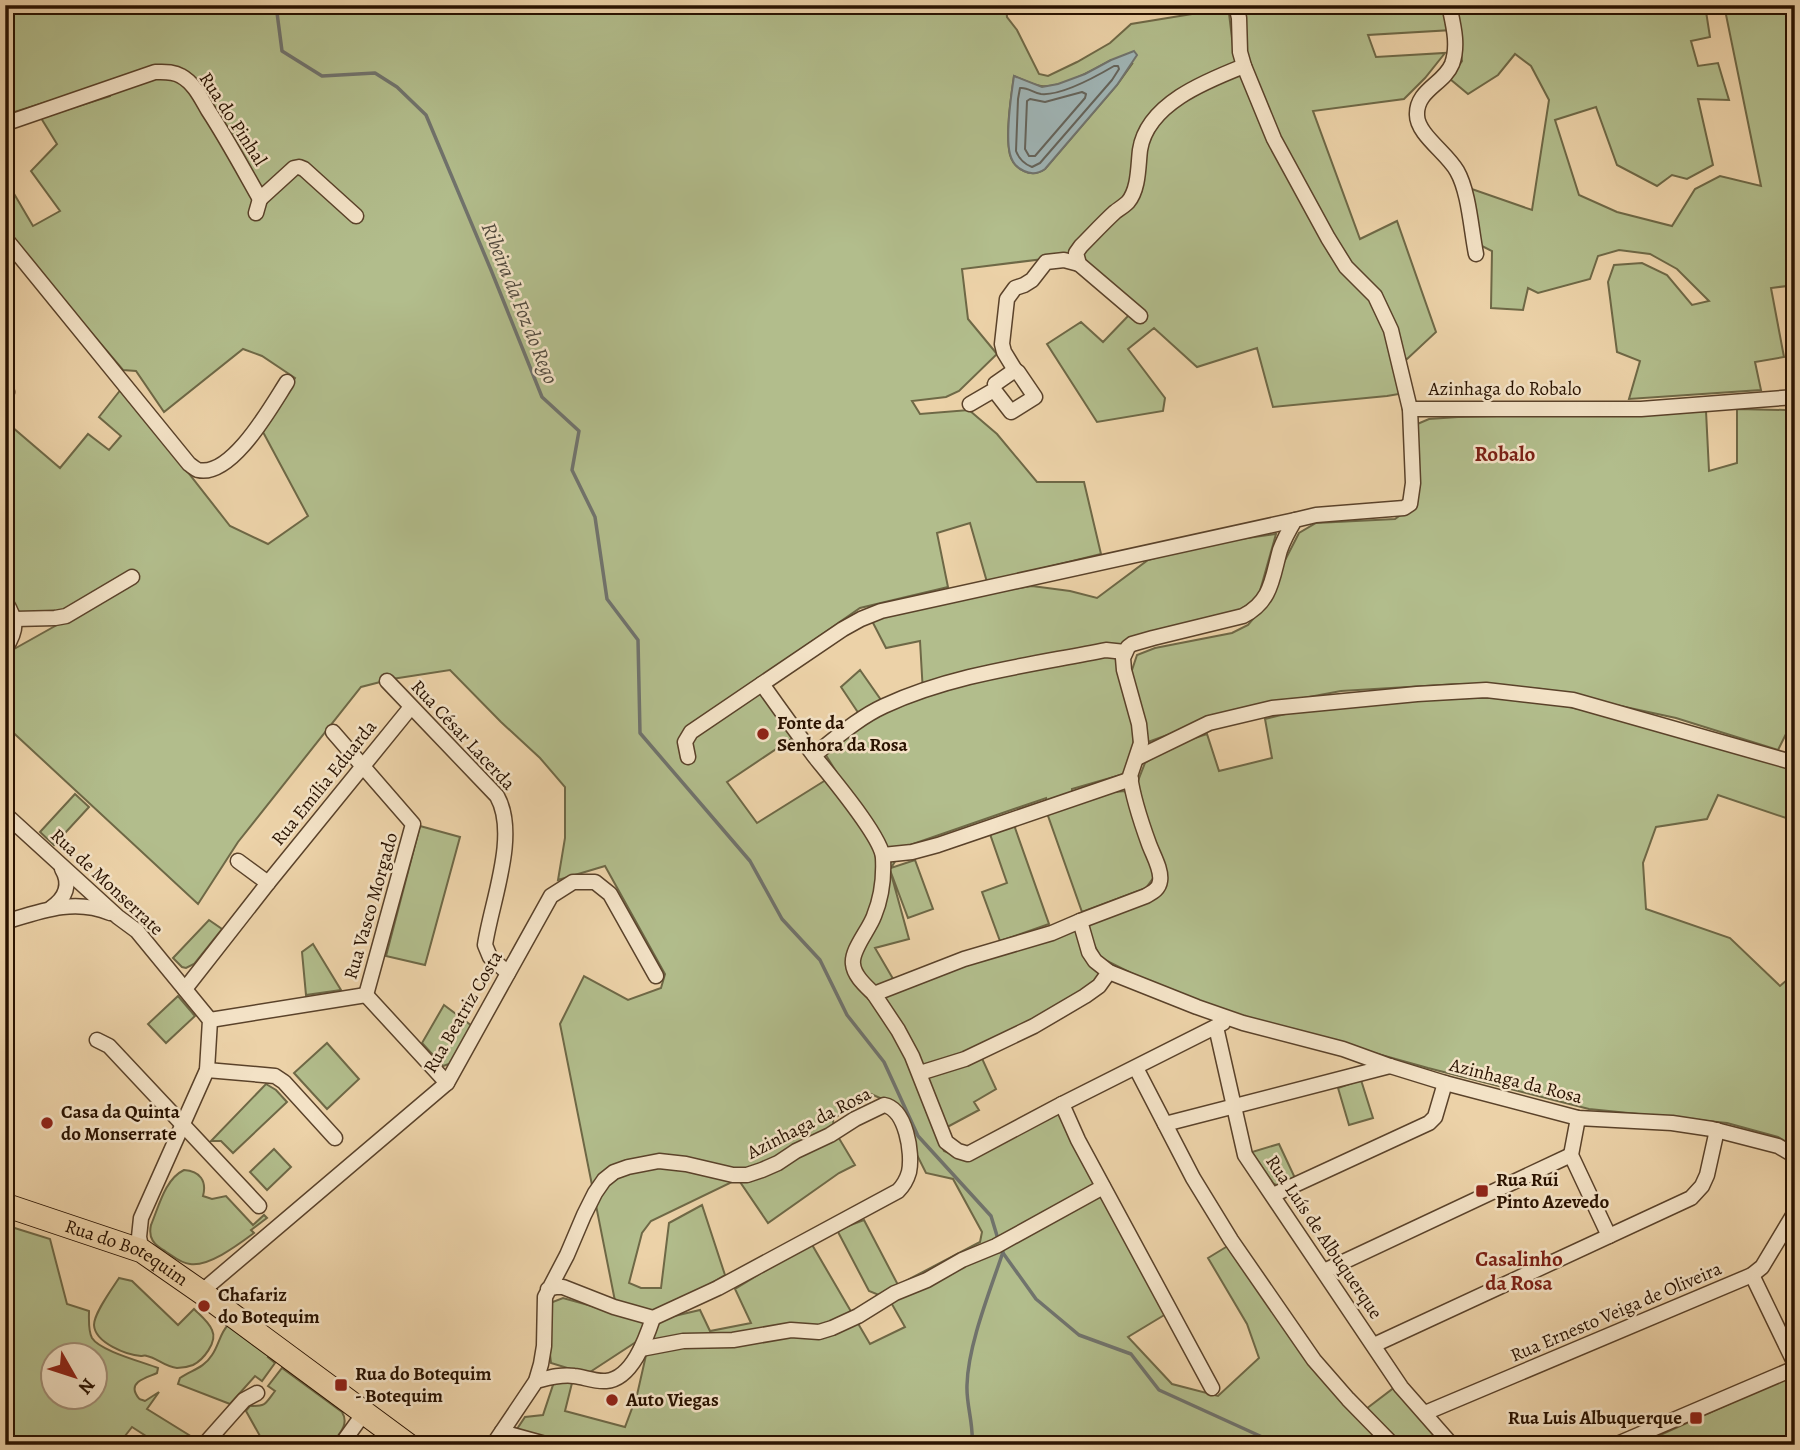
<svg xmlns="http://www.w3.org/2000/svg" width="1800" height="1450" viewBox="0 0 1800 1450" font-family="Alegreya,serif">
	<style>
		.green { fill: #b2bd8c; stroke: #6e6846; stroke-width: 2; fill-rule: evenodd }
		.water { fill: #9fb4b5; stroke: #70736d; stroke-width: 2 }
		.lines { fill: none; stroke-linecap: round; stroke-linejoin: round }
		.shore { stroke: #64635a; stroke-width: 2 }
		.stream { stroke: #70736d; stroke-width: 3.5 }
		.minor-casing { stroke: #5a422a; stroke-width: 17 }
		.primary-casing { stroke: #291200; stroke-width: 25 }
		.minor { stroke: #f3e2c6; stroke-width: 14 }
		.primary { stroke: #ecd2a8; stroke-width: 23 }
		.poi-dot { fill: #8f2418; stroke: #f3e2c6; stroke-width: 2.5 }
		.labels { text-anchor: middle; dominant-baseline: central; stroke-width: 5; stroke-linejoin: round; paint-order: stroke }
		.street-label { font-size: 19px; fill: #291200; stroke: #f3e2c6 }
		.poi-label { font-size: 19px; font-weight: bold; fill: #291200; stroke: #f3e2c6; text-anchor: start }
		.water-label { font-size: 21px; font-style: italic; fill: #524b3f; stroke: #f3e2c6 }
		.neighbourhood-label { font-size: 21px; font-weight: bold; fill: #7a1f14; stroke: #f3e2c6 }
	</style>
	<rect width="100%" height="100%" fill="#ecd2a8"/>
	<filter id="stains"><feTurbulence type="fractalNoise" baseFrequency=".00286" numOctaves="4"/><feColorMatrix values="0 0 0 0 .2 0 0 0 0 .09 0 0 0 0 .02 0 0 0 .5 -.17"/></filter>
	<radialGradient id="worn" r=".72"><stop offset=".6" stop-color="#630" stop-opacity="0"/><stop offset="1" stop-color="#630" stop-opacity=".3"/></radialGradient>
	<!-- green -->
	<g class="green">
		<path d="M5,5H1006L1007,17L1017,30L1039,74L1048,76L1077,62L1110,43L1131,24L1192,14L1218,5H1228L1234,55L1255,109L1299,199L1330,255L1371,302L1388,333L1399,394L1387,396L1273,407L1257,348L1197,367L1154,328L1128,349L1165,398L1163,411L1097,422L1047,344L1081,322L1103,342L1130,314L1068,256L962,269L968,319L997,354L959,391L946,397L912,401L920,414L969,410L997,434L1037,482H1084L1101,554L987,582L970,523L937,533L948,587L860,608L755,681L797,735L727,782L757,823L837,773L824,752L865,723L841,687L860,670L886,707L923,693L920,641L886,648L871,619L899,607L1032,586L1070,591L1097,598L1148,560L1205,544L1276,534L1258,598L1230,616L1129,649L1135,723L1132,762L1124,774L1072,789L1074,804L1103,793L1125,791L1156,874L1146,888L1082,912L1047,813L1046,798L904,847L891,868L915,860L933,909L908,918L890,870L909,939L875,948L899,989L1074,927L1116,977L979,1052L996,1089L974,1102L979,1110L936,1133L944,1151L963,1159L1059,1108L1166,1314L1128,1337L1172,1384L1218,1396L1259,1358L1247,1324L1208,1258L1231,1244L1297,1340L1366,1409L1395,1387L1443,1445H559L515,1432L525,1417L543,1415L554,1382L573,1379L565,1411L625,1427L637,1395L649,1342H636L587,1374L551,1363L546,1319L550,1303L563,1298L649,1322L700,1310L710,1331L751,1323L735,1289L811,1243L870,1344L905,1327L889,1299L869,1291L837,1230L864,1220L898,1285L980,1242L982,1232L953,1179L926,1173L891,1103L871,1094L833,1119L834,1130L855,1165L839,1173L768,1223L738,1179L651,1221L642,1233L629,1283L641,1288H661L669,1223L702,1205L725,1275L660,1313L616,1306L560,1024L584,976L628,1000L661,988L665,974L605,866L558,880L565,838V787L540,758L501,722L450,670L392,679L361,687L238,842L198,904L5,725V655L7,653L139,579L134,571L60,614L18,612L5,592V421L60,468L88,434L109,450L121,436L99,417L122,388L230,526L268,544L308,516L263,432L295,378L262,356L243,349L164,412L136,371L123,370L5,231V199L13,192L33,226L60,211L31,171L57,144L41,118L110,96L107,83L5,115ZM1111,60L1132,64L1117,85L1045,169C1038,174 1032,175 1024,171C1017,168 1012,162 1010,155C1005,135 1011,97 1014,76C1022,79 1032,85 1041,86C1060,89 1095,69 1111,60Z"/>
		<path d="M1250,5H1444L1452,30L1368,35L1376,57L1445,53L1425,78L1404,99L1313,111L1360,239L1397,221L1436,332L1406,360L1381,292L1338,249L1279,140L1245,53L1241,7Z"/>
		<path d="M1455,5H1705L1710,37L1691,41L1698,66L1718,63L1729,100L1698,99L1713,165L1687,179L1672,175L1657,186L1617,165L1596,107L1555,120L1579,195L1617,212L1672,226L1695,189L1720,176L1761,186L1724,5H1795V285L1771,288L1784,357L1755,362L1761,390L1629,399L1640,361L1617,352L1608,282L1614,265L1642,263L1667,275L1692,305L1709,301L1677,269L1650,254L1619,250L1598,256L1590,279L1538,293L1528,288L1523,310L1491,308L1492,251L1480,245L1469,188L1532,210L1549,100L1531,66L1515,54L1498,75L1468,94L1450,79L1462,61Z"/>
		<path d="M1737,409L1785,410L1795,409V443L1789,444L1793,473L1795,476V716L1778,750L1676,718L1542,689L1458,684L1341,691L1234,711L1148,742L1131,673L1137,655L1155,648L1232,633L1248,625L1269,600L1281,568L1299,533L1316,523L1395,519L1410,508L1415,425L1429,419L1458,417L1706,411L1709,471L1737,463Z"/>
		<path d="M1470,698H1527L1593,712L1795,767V821L1718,795L1707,819L1656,827L1643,863L1646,909L1730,938L1780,986L1795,973V1147L1778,1137L1727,1123L1589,1109L1428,1068L1349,1046L1261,1025L1145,980L1101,958L1088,933L1090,922L1164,886L1136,786L1145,763L1173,745L1207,734L1219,771L1272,758L1265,719L1306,709L1408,700Z"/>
		<path d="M75,794L89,807L54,845L40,832Z"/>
		<path d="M1014,825L1049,924L1000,941L982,892L1007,883L990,834Z"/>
		<path d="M420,826L460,837L425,965L386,956Z"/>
		<path d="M209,920L222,929L194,964L186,968L182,967L173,958Z"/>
		<path d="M313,944L341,990L306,995L302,952Z"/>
		<path d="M178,996L195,1016L166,1043L148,1024Z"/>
		<path d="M444,1005L472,1026L452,1063L443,1066L422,1043Z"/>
		<path d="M327,1043L359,1079L327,1109L294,1073Z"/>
		<path d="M1361,1080L1373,1118L1349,1125L1338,1088Z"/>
		<path d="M266,1084L276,1090L287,1102L233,1153L221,1141H211Z"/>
		<path d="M1279,1144L1295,1178L1278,1186L1273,1183L1252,1152Z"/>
		<path d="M274,1149L291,1167L267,1190L250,1172Z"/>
		<path d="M184,1170C200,1171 207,1181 203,1196L212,1199L226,1196L253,1225L264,1215L267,1218L251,1230L254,1233C239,1244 209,1267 190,1264C180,1263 173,1256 165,1251C154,1245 148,1238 151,1225C159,1206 165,1179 184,1170Z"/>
		<path d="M5,1225L50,1239L67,1304L89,1311C89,1319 88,1331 92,1338C100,1351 143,1362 158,1368L157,1373C149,1377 129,1381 136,1394C139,1400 140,1399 145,1401L159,1392L147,1409L197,1440L193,1445H160L132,1427L118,1445H5ZM52,1356H94V1398H52Z"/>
		<path d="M119,1278L132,1281L178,1325L194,1309C200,1315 209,1322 212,1330C218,1342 203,1360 193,1365C188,1367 182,1368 177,1368C165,1367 157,1358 147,1356C145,1355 143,1356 141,1356C127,1355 95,1343 94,1325C94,1313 112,1289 119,1278Z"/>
		<path d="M228,1325L271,1353L268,1357L275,1363L262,1381L255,1376L230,1404L178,1384L180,1378C192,1370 204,1368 212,1355C219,1345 220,1333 228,1325Z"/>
		<path d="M282,1368L342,1412C350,1425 338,1435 331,1445H265L246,1411L250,1406C267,1406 265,1404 275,1391L268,1386Z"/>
		<path d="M1795,1374V1445H1638Z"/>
	</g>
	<!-- water -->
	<path class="water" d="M1134,51L1137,55L1117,85L1045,169C1038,174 1032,175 1024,171C1017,168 1012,162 1010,154C1005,135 1011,96 1014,76L1042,87L1058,84L1085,74L1111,60Z"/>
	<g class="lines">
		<!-- shore -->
		<g class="shore">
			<path d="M1114,66H1118L1119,69L1112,80L1040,163L1032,167C1024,164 1019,159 1016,151L1018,99L1020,88C1028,87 1033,93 1041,94C1061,96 1097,76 1114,66Z"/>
			<path d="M1082,92L1086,94L1085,98L1035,156H1029L1025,149L1027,101L1030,99L1045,102Z"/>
		</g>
		<!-- stream -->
		<g class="stream">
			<path d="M276,5L282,51L322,76L375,73L397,87L426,115L491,270L542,397L579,431L572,470L595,517L607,599L638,640L640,733L750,861L782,919L820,960L847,1015L884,1062L918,1136L991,1216L998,1239"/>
			<path d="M1003,1253L1036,1299L1079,1335L1131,1354L1159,1390L1260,1436L1274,1445"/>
			<path d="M972,1445C974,1424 966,1405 967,1385C968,1345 990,1291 1003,1252L1001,1246"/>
		</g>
		<!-- minor casing -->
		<g class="minor-casing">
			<g id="minor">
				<path d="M1236,5L1239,18L1240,52L1244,66L1274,139L1328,238L1346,267L1375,296L1391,330L1410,409L1413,483L1410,504L1404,508L1316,515L1295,520C1289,530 1284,539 1280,550C1272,578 1272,601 1243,616L1153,638L1132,644L1128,647L1123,658L1124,670L1139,724L1141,743L1130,776C1133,799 1141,822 1149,844C1153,855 1162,870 1160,881C1159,889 1153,892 1146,896L1080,921L1089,952L1095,961L1109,972L1197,1007L1243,1023L1343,1049L1390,1066L1445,1083L1578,1118L1672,1123L1712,1129L1778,1146L1795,1156"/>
				<path d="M1449,5C1453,24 1459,45 1452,64C1444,84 1416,90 1417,115C1417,134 1447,153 1457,171C1469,192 1471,229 1476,254"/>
				<path d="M5,125L10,122L155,72C164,72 173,71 181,76C194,83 201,98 208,110C227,139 243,169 260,199L294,168L299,167L304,169L356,216"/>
				<path d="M256,213L260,199"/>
				<path d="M5,238L189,464C192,466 195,469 198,470C232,478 272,405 287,382"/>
				<path d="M1140,316L1079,264L1076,253L1081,246C1092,235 1103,223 1115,212C1119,209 1124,206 1128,202C1139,189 1138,166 1140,150C1147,104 1206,81 1244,66"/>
				<path d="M1015,370L1004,352L1002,344L1007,299L1015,288L1024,285L1032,280L1046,262L1064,260L1079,264"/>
				<path d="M5,391L7,392"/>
				<path d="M1793,398L1795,416"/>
				<path d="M970,404L994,390L1011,412L1035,397L1018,372L1015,370L995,384"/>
				<path d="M1410,409H1641L1795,397"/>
				<path d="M5,601C17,620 18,629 5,649"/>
				<path d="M15,619L55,618L66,616L132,577"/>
				<path d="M387,681L497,796C519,835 491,903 485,945L490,957L508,973"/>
				<path d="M762,684C779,708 797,733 815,757C830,776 882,837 883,858C884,877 881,899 874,916C869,930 851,950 853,964C854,976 866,986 874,994L964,959L1052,933L1080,921"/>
				<path d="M333,732L413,824L366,995"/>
				<path d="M814,755C836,738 858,718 884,706C953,674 1031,665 1106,650L1125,652"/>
				<path d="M688,757L685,742L691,732L843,629L861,619L881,611L1295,520"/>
				<path d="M1137,758L1209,723L1272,708L1417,694L1486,690L1573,700L1795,763"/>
				<path d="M5,814L118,917L137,931L210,1020L207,1070L141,1218L139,1237L142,1251"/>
				<path d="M883,855L912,852L938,845L1131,779"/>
				<path d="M238,861L268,883"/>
				<path d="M51,908C66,898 71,884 62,869"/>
				<path d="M5,922C41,911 74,898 110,913"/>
				<path d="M185,989L268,883L411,707"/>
				<path d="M874,994L898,1030L912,1056L946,1142L958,1151L968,1154L1062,1104L1223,1023"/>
				<path d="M366,995L447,1083"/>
				<path d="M210,1020L366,995"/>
				<path d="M1216,1027L1245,1155L1401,1387L1452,1445"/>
				<path d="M97,1040L109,1046L259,1206"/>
				<path d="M1136,1068L1193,1178L1231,1240L1314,1360L1348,1399L1393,1445"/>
				<path d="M207,1070L275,1076L284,1082L335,1138"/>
				<path d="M920,1073L965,1059L1034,1026L1085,996L1099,986L1109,972"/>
				<path d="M1062,1104L1078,1140L1212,1388"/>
				<path d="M1578,1118L1571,1155L1609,1236"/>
				<path d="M1165,1124L1390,1066"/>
				<path d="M1273,1195L1429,1123L1435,1117L1445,1083"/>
				<path d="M1324,1271L1571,1155"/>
				<path d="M1752,1275L1795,1364"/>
				<path d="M201,1292L447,1083L551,896L573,882H595L610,894L656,976"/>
				<path d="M1374,1345L1691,1198L1702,1186L1707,1175L1717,1130"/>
				<path d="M641,1349L683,1341L733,1340L791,1330L819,1332L832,1328L858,1316L895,1293L927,1280L962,1260L996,1246L1103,1187"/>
				<path d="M536,1381C548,1378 561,1374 574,1376C584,1377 595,1382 606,1381C632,1379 646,1339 653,1318"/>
				<path d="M1425,1413L1752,1275L1762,1267L1795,1212"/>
				<path d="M502,1432L549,1445"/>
				<path d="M204,1445L244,1400L257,1393"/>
				<path d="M341,1445L364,1413"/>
				<path d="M493,1445L536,1381L541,1364L544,1346L545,1297L567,1255L584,1215L595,1193L604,1180L614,1172L628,1167L659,1161L686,1164L733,1175H747L762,1170L778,1163L796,1151L830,1135L855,1119L884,1105C906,1109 913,1153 909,1172C907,1179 903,1186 898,1191L718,1288L653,1318L614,1307L563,1287H556L548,1289"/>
				<path d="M1615,1445L1795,1368"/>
			</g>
		</g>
		<!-- primary casing -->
		<g class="primary-casing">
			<g id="primary">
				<path id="s1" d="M5,1205L142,1251L201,1292L408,1445"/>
			</g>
		</g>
		<!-- minor -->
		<use href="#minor" class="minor"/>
		<!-- primary -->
		<use href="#primary" class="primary"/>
	</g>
	<!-- markers -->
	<g class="poi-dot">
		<circle cx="763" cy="734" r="7"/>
		<circle cx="47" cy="1123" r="7"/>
		<rect x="1475" y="1184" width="14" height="14" rx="3.5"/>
		<circle cx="204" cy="1306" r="7"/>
		<rect x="334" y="1378" width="14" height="14" rx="3.5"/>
		<circle cx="612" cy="1400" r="7"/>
		<rect x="1689" y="1411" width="14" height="14" rx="3.5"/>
	</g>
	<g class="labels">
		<!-- street labels -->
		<g class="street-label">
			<text transform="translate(233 119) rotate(57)">Rua do Pinhal</text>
			<text x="1505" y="389">Azinhaga do Robalo</text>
			<text transform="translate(463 735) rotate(47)">Rua César Lacerda</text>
			<text transform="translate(324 783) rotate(-51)">Rua Emília Eduarda</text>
			<text transform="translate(107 882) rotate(43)">Rua de Monserrate</text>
			<text transform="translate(371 906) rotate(-74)">Rua Vasco Morgado</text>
			<text transform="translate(463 1012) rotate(-60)">Rua Beatriz Costa</text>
			<text transform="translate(1516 1081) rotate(14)">Azinhaga da Rosa</text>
			<text transform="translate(809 1123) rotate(-27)">Azinhaga da Rosa</text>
			<text transform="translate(1324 1237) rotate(56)">Rua Luís de Albuquerque</text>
			<text stroke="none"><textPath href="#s1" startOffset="131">Rua do Botequim</textPath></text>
			<text transform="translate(1616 1312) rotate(-23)">Rua Ernesto Veiga de Oliveira</text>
		</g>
		<!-- poi labels -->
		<g class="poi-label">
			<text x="777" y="723">Fonte da<tspan x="777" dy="22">Senhora da Rosa</tspan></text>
			<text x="61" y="1112">Casa da Quinta<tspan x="61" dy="22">do Monserrate</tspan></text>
			<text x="1496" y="1180">Rua Rui<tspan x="1496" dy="22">Pinto Azevedo</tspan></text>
			<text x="218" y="1295">Chafariz<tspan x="218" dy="22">do Botequim</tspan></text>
			<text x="355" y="1374">Rua do Botequim<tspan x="355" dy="22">- Botequim</tspan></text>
			<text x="626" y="1400">Auto Viegas</text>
			<text x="1682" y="1418" text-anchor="end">Rua Luis Albuquerque</text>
		</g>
		<!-- water labels -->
		<g class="water-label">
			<text transform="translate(520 303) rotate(68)">Ribeira da Foz do Rego</text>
		</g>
		<!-- neighbourhood labels -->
		<g class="neighbourhood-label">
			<text x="1505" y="454">Robalo</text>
			<text x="1519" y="1259">Casalinho<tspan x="1519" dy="24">da Rosa</tspan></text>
		</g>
	</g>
	<!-- margin -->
	<rect width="1800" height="1450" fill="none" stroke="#ecd2a8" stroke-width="28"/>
	<rect x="7" y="7" width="1786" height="1436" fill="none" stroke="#291200" stroke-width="3.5"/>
	<rect x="14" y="14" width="1772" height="1422" fill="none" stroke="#291200" stroke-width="2"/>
	<!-- north arrow -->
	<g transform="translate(74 1376) rotate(129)"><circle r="33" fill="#f3e2c6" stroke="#a28f77" stroke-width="2"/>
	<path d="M0-5L12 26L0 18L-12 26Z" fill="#8f2418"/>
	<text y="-10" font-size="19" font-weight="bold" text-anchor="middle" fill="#291200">N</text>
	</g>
	<rect width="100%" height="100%" filter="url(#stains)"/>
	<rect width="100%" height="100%" fill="url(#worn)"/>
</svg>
